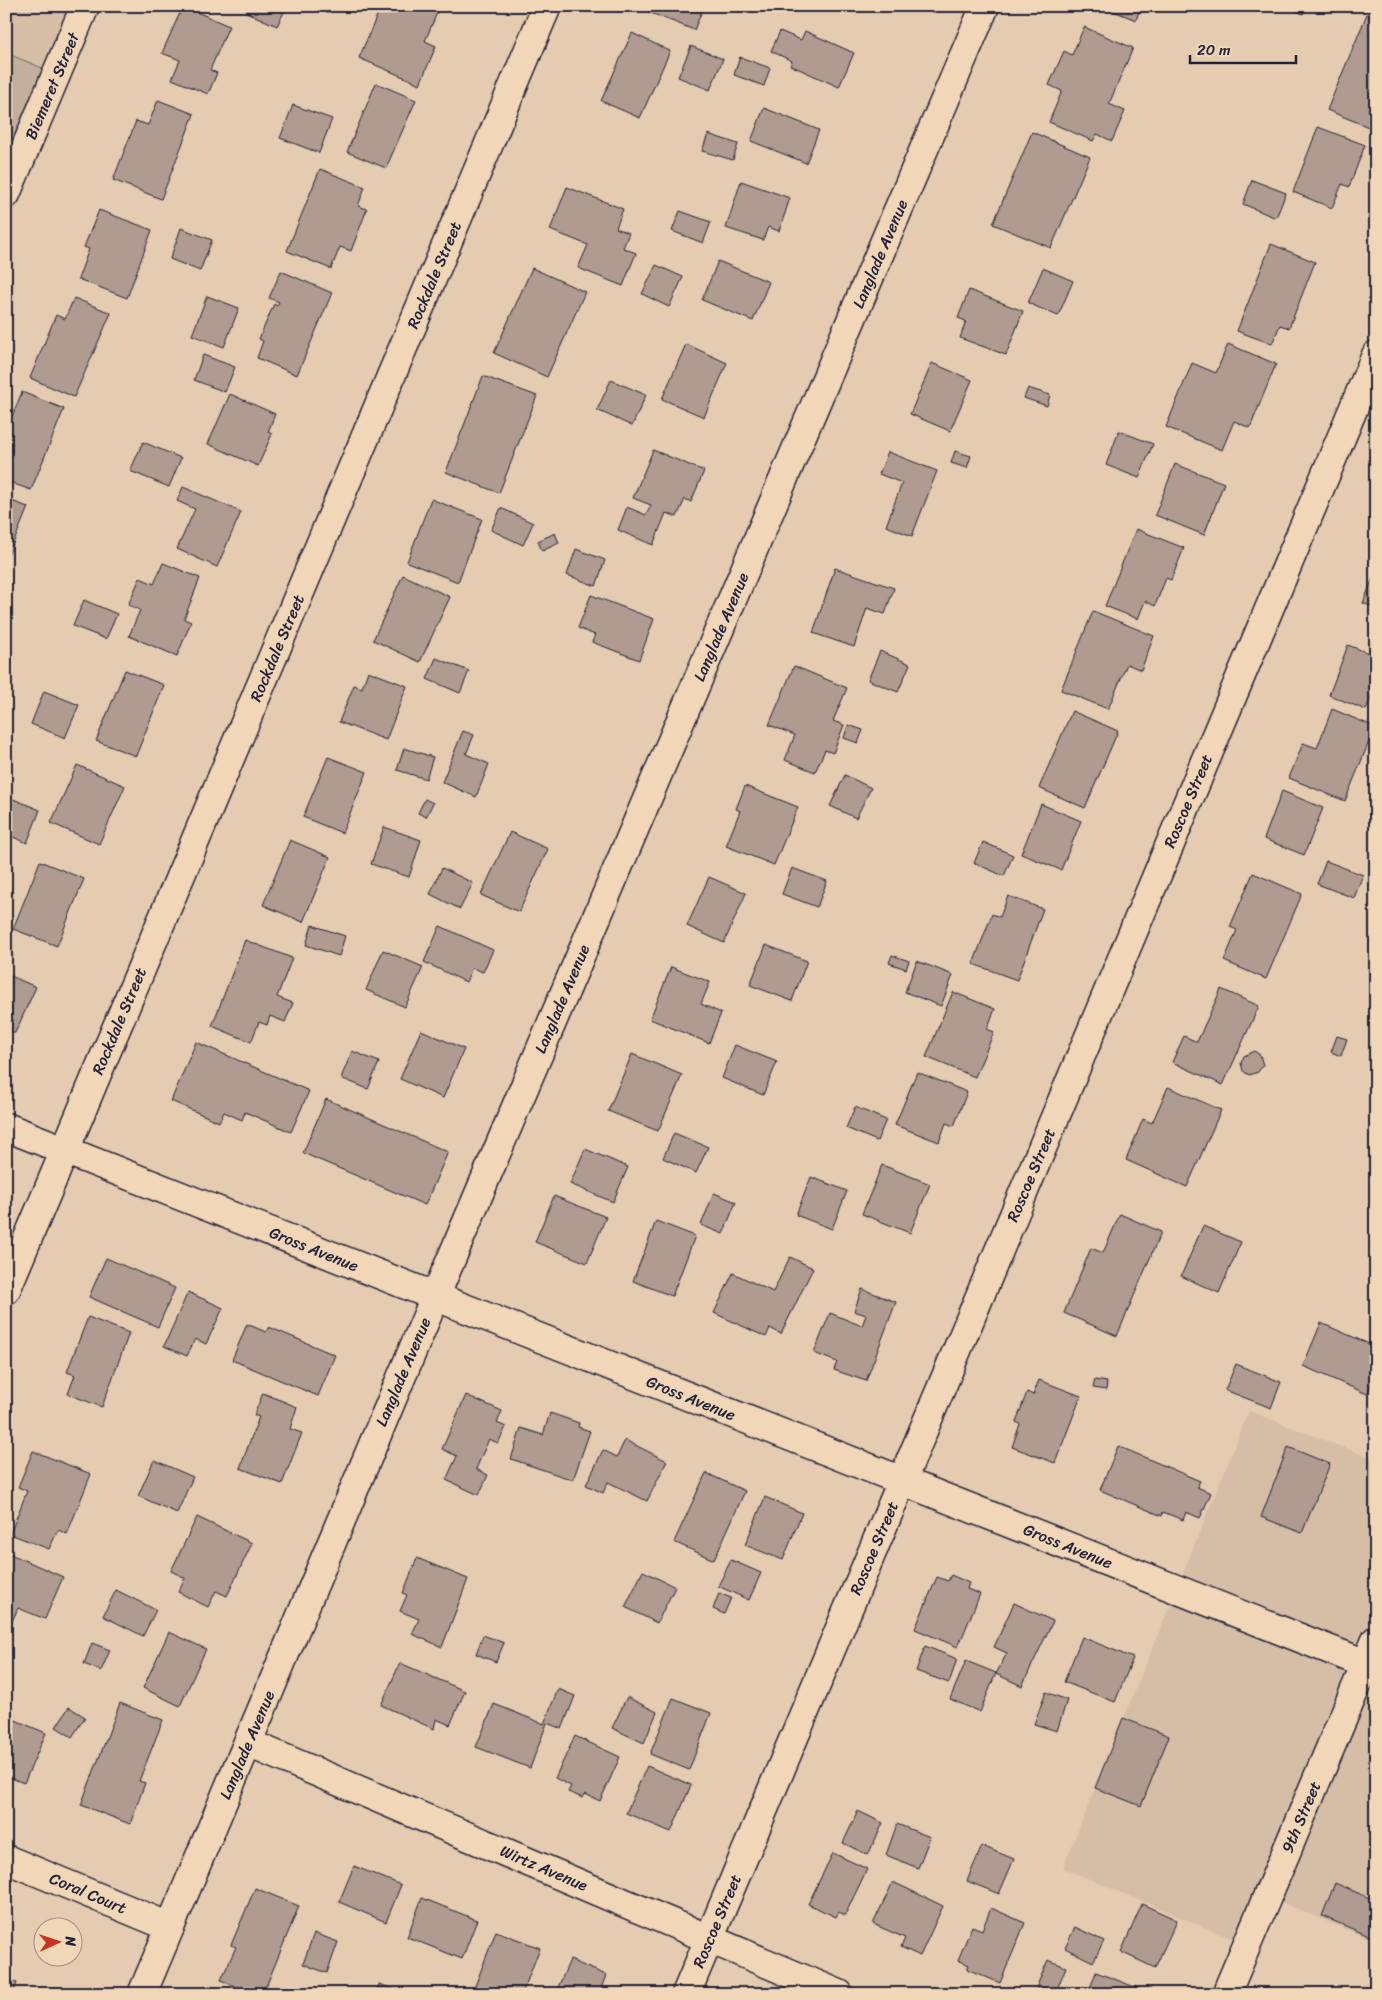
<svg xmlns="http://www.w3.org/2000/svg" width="1382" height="2000" viewBox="0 0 1382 2000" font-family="Sriracha,sans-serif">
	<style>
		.built { fill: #d5bda6 }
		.green { fill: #c4af9c; stroke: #73686c }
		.building { fill: #af9b8f; stroke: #22223b }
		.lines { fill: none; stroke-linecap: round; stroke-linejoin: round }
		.minor-casing { stroke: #22223b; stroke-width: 31 }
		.minor { stroke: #f1d6b7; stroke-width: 28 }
		.labels { text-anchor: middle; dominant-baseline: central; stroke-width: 4; stroke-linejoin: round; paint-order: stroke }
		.street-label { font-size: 16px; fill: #22223b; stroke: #f1d6b7 }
	</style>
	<rect width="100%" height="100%" fill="#e5cbb0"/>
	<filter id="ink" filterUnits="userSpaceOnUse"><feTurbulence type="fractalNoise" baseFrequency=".02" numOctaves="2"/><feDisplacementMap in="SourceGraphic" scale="10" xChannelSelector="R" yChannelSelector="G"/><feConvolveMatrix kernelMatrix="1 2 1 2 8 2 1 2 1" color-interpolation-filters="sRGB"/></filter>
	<g filter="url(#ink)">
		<!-- built -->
		<g class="built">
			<path d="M6,6H85L57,74L6,53Z"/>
			<path d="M1249,1411L1376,1460V1942L1267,1896L1247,1945L1063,1868Z"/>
		</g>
		<!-- green -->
		<path class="green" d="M6,53L57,74L6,194Z"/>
		<!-- building -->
		<g class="building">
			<path d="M183,6L229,26L210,70L217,73L208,94L172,79L180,60L162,53Z"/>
			<path d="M249,6H287L277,26L246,12Z"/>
			<path d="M381,6H440L425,41L436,46L420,84L359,58Z"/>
			<path d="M642,6H704L694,30L641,9Z"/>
			<path d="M1101,6H1141L1136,20Z"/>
			<path d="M1286,6H1307L1303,14Z"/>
			<path d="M1367,14L1376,18V117L1371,128L1327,110Z"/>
			<path d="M1084,27L1133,48L1109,104L1125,111L1112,141L1097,134L1093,141L1049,122L1062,91L1049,85L1064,51L1072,55Z"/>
			<path d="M780,31L801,40L805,31L854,53L839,87L790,65L792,61L771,51Z"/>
			<path d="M632,33L670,51L640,118L601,101Z"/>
			<path d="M691,46L723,59L710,90L678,77Z"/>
			<path d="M740,57L770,68L764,86L734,75Z"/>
			<path d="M376,83L416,100L386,168L347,152Z"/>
			<path d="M158,100L194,114L161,199L113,180L136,121L148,125Z"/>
			<path d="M293,105L332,119L319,153L280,138Z"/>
			<path d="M764,108L819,130L806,163L751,141Z"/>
			<path d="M1318,127L1365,145L1349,187L1342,184L1332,208L1293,192Z"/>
			<path d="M1032,132L1090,157L1051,248L993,224Z"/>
			<path d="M708,134L738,144L733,160L702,151Z"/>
			<path d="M320,169L365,187L358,206L367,209L351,251L340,247L331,269L287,251Z"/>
			<path d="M1252,180L1286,193L1276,218L1243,204Z"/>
			<path d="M741,181L790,198L779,231L768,227L763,240L726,228Z"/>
			<path d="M567,187L623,209L616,228L629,233L623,248L636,253L623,286L578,268L588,245L550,230Z"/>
			<path d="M99,210L152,230L127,298L78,279L89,249L84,247Z"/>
			<path d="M680,211L711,222L703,243L672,231Z"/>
			<path d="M181,228L212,240L200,271L170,259Z"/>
			<path d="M1271,244L1315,262L1289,328L1280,325L1272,344L1237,331Z"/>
			<path d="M718,261L769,282L753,321L702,300Z"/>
			<path d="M656,265L683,277L669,307L642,294Z"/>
			<path d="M532,268L585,292L547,377L494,353Z"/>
			<path d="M1043,268L1073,281L1058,316L1028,303Z"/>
			<path d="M281,271L332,293L297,375L257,358L263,341L259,339L274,304L277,306L279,302L269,298Z"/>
			<path d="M969,290L1023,311L1006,355L960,338L966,321L958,318Z"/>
			<path d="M207,296L239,308L224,347L192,335Z"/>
			<path d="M74,298L111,313L74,397L30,378L56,315L65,319Z"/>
			<path d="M686,344L727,363L704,417L662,399Z"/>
			<path d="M1228,344L1276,364L1250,428L1234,421L1222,450L1166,427L1192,363L1216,373Z"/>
			<path d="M203,355L235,367L225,392L194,380Z"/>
			<path d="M932,363L972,380L950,431L910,414Z"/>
			<path d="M483,376L537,396L499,493L446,472Z"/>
			<path d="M611,380L646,395L632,426L597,410Z"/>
			<path d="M1028,388L1050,395L1047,406L1024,398Z"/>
			<path d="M22,392L64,409L31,490L6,481V431Z"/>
			<path d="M230,394L275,414L268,432L272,434L258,466L208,444Z"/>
			<path d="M1119,431L1153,444L1139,478L1106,465Z"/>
			<path d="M143,442L181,458L169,487L130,471Z"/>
			<path d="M653,450L704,471L691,502L685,499L677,517L666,513L653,545L618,530L627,507L646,515L651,505L633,498Z"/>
			<path d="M955,451L971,456L967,468L951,463Z"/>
			<path d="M888,452L937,471L912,536L886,526L902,483L879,474Z"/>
			<path d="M1175,464L1224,483L1204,535L1155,515Z"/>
			<path d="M183,487L241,512L217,567L177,549L195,509L177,501Z"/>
			<path d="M6,499L28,507L6,561Z"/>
			<path d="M431,499L482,519L458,582L407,562Z"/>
			<path d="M501,508L533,523L523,545L491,530Z"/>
			<path d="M1136,529L1184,548L1171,580L1166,578L1155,606L1145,601L1138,619L1105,606Z"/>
			<path d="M555,533L559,543L542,551L538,541Z"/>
			<path d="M576,549L605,560L596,586L567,575Z"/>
			<path d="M163,563L200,578L184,619L191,622L177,656L129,636L140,610L128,605L140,578L154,584Z"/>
			<path d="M835,568L894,588L885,614L867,608L854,647L813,633Z"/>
			<path d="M1375,573L1376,574V608L1363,603Z"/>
			<path d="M403,575L450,597L420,662L373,640Z"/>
			<path d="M591,595L654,619L639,660L592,642L595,635L578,628Z"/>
			<path d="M84,600L117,614L106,639L73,626Z"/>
			<path d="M1093,611L1154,636L1141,670L1127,664L1108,709L1061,690Z"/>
			<path d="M1348,645L1376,656V685L1366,710L1329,695Z"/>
			<path d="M880,651L910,664L898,692L868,680Z"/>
			<path d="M436,658L469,671L460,693L427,679Z"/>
			<path d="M794,666L847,688L833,721L844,725L833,753L825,750L815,772L785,760L795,735L769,725Z"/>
			<path d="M125,670L164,685L136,756L96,741Z"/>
			<path d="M368,671L407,686L386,740L339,722L354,685L362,688Z"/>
			<path d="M44,691L79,705L65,738L31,724Z"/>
			<path d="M1332,709L1375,727L1345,801L1289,778L1303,743L1317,748Z"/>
			<path d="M1072,711L1118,731L1085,808L1039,788Z"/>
			<path d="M848,725L863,730L858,743L844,738Z"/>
			<path d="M463,731L474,735L466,754L489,764L476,797L442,782Z"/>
			<path d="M404,748L433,757L426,779L397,770Z"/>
			<path d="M328,757L367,772L342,833L303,817Z"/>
			<path d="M77,765L125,786L99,844L51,823Z"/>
			<path d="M845,775L871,788L856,818L830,806Z"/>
			<path d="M745,786L798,807L774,865L726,846L740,811L736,809Z"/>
			<path d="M1282,791L1323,808L1304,855L1264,839Z"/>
			<path d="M6,796L40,810L27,843L6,834Z"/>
			<path d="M425,799L433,803L426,817L418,813Z"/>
			<path d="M1041,804L1081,821L1061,870L1021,854Z"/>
			<path d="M384,827L421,840L409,877L371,864Z"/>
			<path d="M510,832L548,849L519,912L481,895Z"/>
			<path d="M290,840L330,857L303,922L263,905Z"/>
			<path d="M983,842L1013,855L1004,876L974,863Z"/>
			<path d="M40,861L84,879L57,946L13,929Z"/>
			<path d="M1326,861L1363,875L1354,898L1317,884Z"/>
			<path d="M442,868L473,883L460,909L430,894Z"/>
			<path d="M792,868L827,881L817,907L782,894Z"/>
			<path d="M1253,873L1302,894L1266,979L1224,961L1237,930L1230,927Z"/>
			<path d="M709,877L746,893L724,943L687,926Z"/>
			<path d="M1008,896L1043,909L1017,980L973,964L992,914L1000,917Z"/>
			<path d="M312,925L345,936L339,956L306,945Z"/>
			<path d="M440,926L493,950L483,972L472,968L466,982L424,962Z"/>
			<path d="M245,940L292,958L277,997L293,1003L285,1022L270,1016L267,1025L259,1022L251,1042L212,1026Z"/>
			<path d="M766,945L807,961L792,1001L750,985Z"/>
			<path d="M383,950L423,967L405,1007L366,990Z"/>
			<path d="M892,955L909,961L906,969L889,963Z"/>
			<path d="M917,961L953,975L941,1006L905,992Z"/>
			<path d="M671,967L710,982L701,1004L721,1013L709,1043L650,1019Z"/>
			<path d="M6,974L36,987L15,1033L6,1029Z"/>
			<path d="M1221,989L1259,1006L1223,1085L1172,1062L1184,1036L1197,1042Z"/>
			<path d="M953,992L995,1009L987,1029L994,1032L975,1077L926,1057Z"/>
			<path d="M421,1030L464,1049L443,1098L400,1079Z"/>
			<path d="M1337,1036L1347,1039L1341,1056L1331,1052Z"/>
			<path d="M196,1042L309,1091L291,1132L245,1112L242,1120L224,1112L219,1122L171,1101Z"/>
			<path d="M735,1045L777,1062L763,1095L722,1078Z"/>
			<path d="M352,1051L379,1062L368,1089L341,1078Z"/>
			<path d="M1254,1051L1260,1055L1263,1065L1258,1072L1249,1075L1243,1071L1241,1063L1244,1056Z"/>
			<path d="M632,1054L682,1075L658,1131L608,1111Z"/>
			<path d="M917,1072L967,1092L954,1126L946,1123L939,1142L895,1125Z"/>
			<path d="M1168,1087L1221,1110L1187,1187L1126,1160L1143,1119L1152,1123Z"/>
			<path d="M326,1099L448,1152L425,1205L303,1153Z"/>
			<path d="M855,1107L886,1120L877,1141L846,1128Z"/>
			<path d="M674,1133L708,1147L696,1173L663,1158Z"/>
			<path d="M585,1149L628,1167L613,1202L570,1184Z"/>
			<path d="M882,1165L930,1184L910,1233L862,1214Z"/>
			<path d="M811,1177L847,1191L832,1229L796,1215Z"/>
			<path d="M714,1193L736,1202L723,1234L701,1225Z"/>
			<path d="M554,1196L606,1217L587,1263L535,1242Z"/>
			<path d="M1120,1214L1161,1232L1117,1336L1064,1313L1091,1248L1103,1253Z"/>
			<path d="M656,1221L695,1236L672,1296L633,1281Z"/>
			<path d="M1203,1226L1241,1242L1219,1293L1181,1276Z"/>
			<path d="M790,1257L813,1268L781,1334L770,1328L766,1337L714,1313L733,1273L773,1292Z"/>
			<path d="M106,1258L175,1288L158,1327L89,1297Z"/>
			<path d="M862,1289L896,1302L866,1381L834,1370L837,1362L814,1353L830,1313L862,1326L866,1315L854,1311Z"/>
			<path d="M188,1292L223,1308L206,1344L195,1339L187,1356L164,1346Z"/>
			<path d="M88,1317L129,1333L102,1407L68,1394L75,1375L67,1372Z"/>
			<path d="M1321,1323L1376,1347V1373L1367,1394L1303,1366Z"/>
			<path d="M247,1324L266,1332L269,1327L335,1355L318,1396L232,1360Z"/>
			<path d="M1236,1364L1281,1382L1271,1408L1225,1390Z"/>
			<path d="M1039,1380L1081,1396L1055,1463L1012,1447L1020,1424L1016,1422L1027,1392L1033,1395Z"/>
			<path d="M1095,1380L1107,1382L1106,1390L1093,1388Z"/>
			<path d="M263,1393L297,1407L290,1429L302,1433L282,1484L240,1468L259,1417L254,1415Z"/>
			<path d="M466,1395L502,1411L497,1423L506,1427L498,1443L489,1439L476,1469L488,1475L479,1495L446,1480L457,1456L442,1449Z"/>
			<path d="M550,1413L579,1423L578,1427L590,1431L573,1480L511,1459L521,1428L543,1435Z"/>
			<path d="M625,1440L667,1461L647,1501L608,1482L603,1493L586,1485L603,1450L617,1457Z"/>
			<path d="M1118,1446L1200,1481L1197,1487L1211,1493L1200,1518L1186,1512L1183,1520L1163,1512L1162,1516L1100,1490Z"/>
			<path d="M1288,1447L1330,1464L1302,1533L1261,1517Z"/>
			<path d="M33,1451L91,1474L67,1534L58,1530L49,1549L10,1534L27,1491L18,1487Z"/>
			<path d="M154,1460L193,1477L177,1513L138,1496Z"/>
			<path d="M706,1473L745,1491L714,1560L674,1542Z"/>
			<path d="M765,1497L802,1513L783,1560L745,1545Z"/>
			<path d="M197,1517L252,1543L227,1596L216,1591L208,1607L178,1592L185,1578L171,1571Z"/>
			<path d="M6,1552L63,1577L45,1619L18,1608L8,1630L6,1629Z"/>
			<path d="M417,1558L468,1579L442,1647L412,1634L419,1619L400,1611L407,1595L403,1593Z"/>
			<path d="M731,1560L761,1573L749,1600L718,1586Z"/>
			<path d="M643,1571L675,1587L657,1623L625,1607Z"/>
			<path d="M951,1575L969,1583L967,1589L980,1594L958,1647L915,1629L937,1577L948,1581Z"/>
			<path d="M116,1590L156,1610L143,1636L103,1616Z"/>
			<path d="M719,1593L731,1598L724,1614L713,1609Z"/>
			<path d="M1014,1603L1053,1621L1022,1686L996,1674L1007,1653L994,1647Z"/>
			<path d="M169,1632L206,1649L180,1706L143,1688Z"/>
			<path d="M483,1635L504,1643L496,1662L476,1654Z"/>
			<path d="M1082,1637L1133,1658L1115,1702L1064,1682Z"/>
			<path d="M92,1643L110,1650L101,1671L84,1664Z"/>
			<path d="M925,1646L957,1659L949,1683L916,1671Z"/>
			<path d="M966,1661L996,1673L980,1712L950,1699Z"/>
			<path d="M400,1663L465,1691L450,1725L436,1719L434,1729L381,1705Z"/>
			<path d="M558,1689L575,1696L562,1729L547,1723L530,1768L476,1747L494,1704L544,1724Z"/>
			<path d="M1046,1692L1067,1700L1057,1731L1034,1724Z"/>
			<path d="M627,1697L657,1712L644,1743L612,1728Z"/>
			<path d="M673,1698L711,1713L689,1770L650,1754Z"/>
			<path d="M120,1703L163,1720L139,1781L145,1783L130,1824L81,1805Z"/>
			<path d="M69,1707L85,1717L72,1737L56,1727Z"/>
			<path d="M6,1716L46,1733L24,1783L6,1776Z"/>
			<path d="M1123,1718L1169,1736L1141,1806L1095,1788Z"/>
			<path d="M575,1736L620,1757L600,1801L585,1794L583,1798L568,1792L571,1786L555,1778Z"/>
			<path d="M647,1766L691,1785L671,1832L626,1813Z"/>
			<path d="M858,1811L883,1823L868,1855L843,1843Z"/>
			<path d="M897,1824L930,1837L918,1868L886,1855Z"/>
			<path d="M982,1846L1014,1859L999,1894L967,1881Z"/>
			<path d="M833,1853L867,1869L845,1915L839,1912L836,1917L808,1904Z"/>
			<path d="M354,1866L401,1885L386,1922L339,1902Z"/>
			<path d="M893,1882L943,1906L920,1956L901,1947L905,1938L873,1924Z"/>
			<path d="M1335,1883L1376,1901V1939L1322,1916Z"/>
			<path d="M255,1888L299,1906L263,1994H253L221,1980L236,1947L231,1945Z"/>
			<path d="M422,1898L477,1920L462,1959L407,1937Z"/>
			<path d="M1142,1904L1177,1920L1155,1968L1121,1952Z"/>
			<path d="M991,1908L1025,1923L1000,1983L967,1969L969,1965L958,1960L972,1926L982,1930Z"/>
			<path d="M1075,1927L1104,1941L1093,1962L1065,1948Z"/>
			<path d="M496,1931L540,1948L522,1994H472Z"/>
			<path d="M314,1933L338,1942L327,1973L303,1964Z"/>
			<path d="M570,1960L606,1975L599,1994H555Z"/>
			<path d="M1048,1960L1066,1967L1055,1994L1036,1988Z"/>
			<path d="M1096,1972L1140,1989L1138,1994H1088Z"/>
			<path d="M6,1978L17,1983L13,1994H6Z"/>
			<path d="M379,1984L407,1994H376Z"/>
		</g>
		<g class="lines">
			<!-- minor casing -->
			<g class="minor-casing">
				<g id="minor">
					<path d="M6,194L85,6"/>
					<path d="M6,1127L1376,1668"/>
					<path d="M6,1290L547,6"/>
					<path d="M248,1743L839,1994"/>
					<path d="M6,1859L170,1927"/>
					<path d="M142,1994L435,1297L985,6"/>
					<path d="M686,1994L1376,355"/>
					<path d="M1226,1994L1376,1640"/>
				</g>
			</g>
			<!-- minor -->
			<use href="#minor" class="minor"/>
		</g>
	</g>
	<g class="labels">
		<!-- street labels -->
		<g class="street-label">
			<text transform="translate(52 86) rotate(-67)">Biemeret Street</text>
			<text transform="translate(880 254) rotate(-67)">Langlade Avenue</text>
			<text transform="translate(434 275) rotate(-67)">Rockdale Street</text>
			<text transform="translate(721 627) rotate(-67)">Langlade Avenue</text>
			<text transform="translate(277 648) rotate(-67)">Rockdale Street</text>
			<text transform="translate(1188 801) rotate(-67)">Roscoe Street</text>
			<text transform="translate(562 999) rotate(-67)">Langlade Avenue</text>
			<text transform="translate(119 1021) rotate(-67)">Rockdale Street</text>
			<text transform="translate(1031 1175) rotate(-67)">Roscoe Street</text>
			<text transform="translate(314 1249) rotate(22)">Gross Avenue</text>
			<text transform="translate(403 1372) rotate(-67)">Langlade Avenue</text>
			<text transform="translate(691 1398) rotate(22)">Gross Avenue</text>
			<text transform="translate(1068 1546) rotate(22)">Gross Avenue</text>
			<text transform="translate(874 1548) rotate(-67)">Roscoe Street</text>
			<text transform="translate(247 1745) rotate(-67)">Langlade Avenue</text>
			<text transform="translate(1301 1817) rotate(-67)">9th Street</text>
			<text transform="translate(544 1868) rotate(23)">Wirtz Avenue</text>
			<text transform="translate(88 1893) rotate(23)">Coral Court</text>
			<text transform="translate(717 1921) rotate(-67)">Roscoe Street</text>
		</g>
	</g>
	<!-- margin -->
	<rect width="1382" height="2000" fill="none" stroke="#f1d6b7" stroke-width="25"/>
	<rect x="12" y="12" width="1357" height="1975" fill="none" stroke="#22223b" stroke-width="2" filter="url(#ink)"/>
	<!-- north arrow -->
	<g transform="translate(58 1942) rotate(87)"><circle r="24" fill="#f1d6b7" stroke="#9e8e85"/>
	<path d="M0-4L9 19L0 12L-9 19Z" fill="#c8321e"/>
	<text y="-8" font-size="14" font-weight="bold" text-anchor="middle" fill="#22223b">N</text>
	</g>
	<!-- scale -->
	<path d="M1190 55v8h106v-8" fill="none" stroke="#22223b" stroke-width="2.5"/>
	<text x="1197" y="55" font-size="15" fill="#22223b" stroke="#f1d6b7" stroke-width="4" paint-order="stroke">20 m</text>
</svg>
